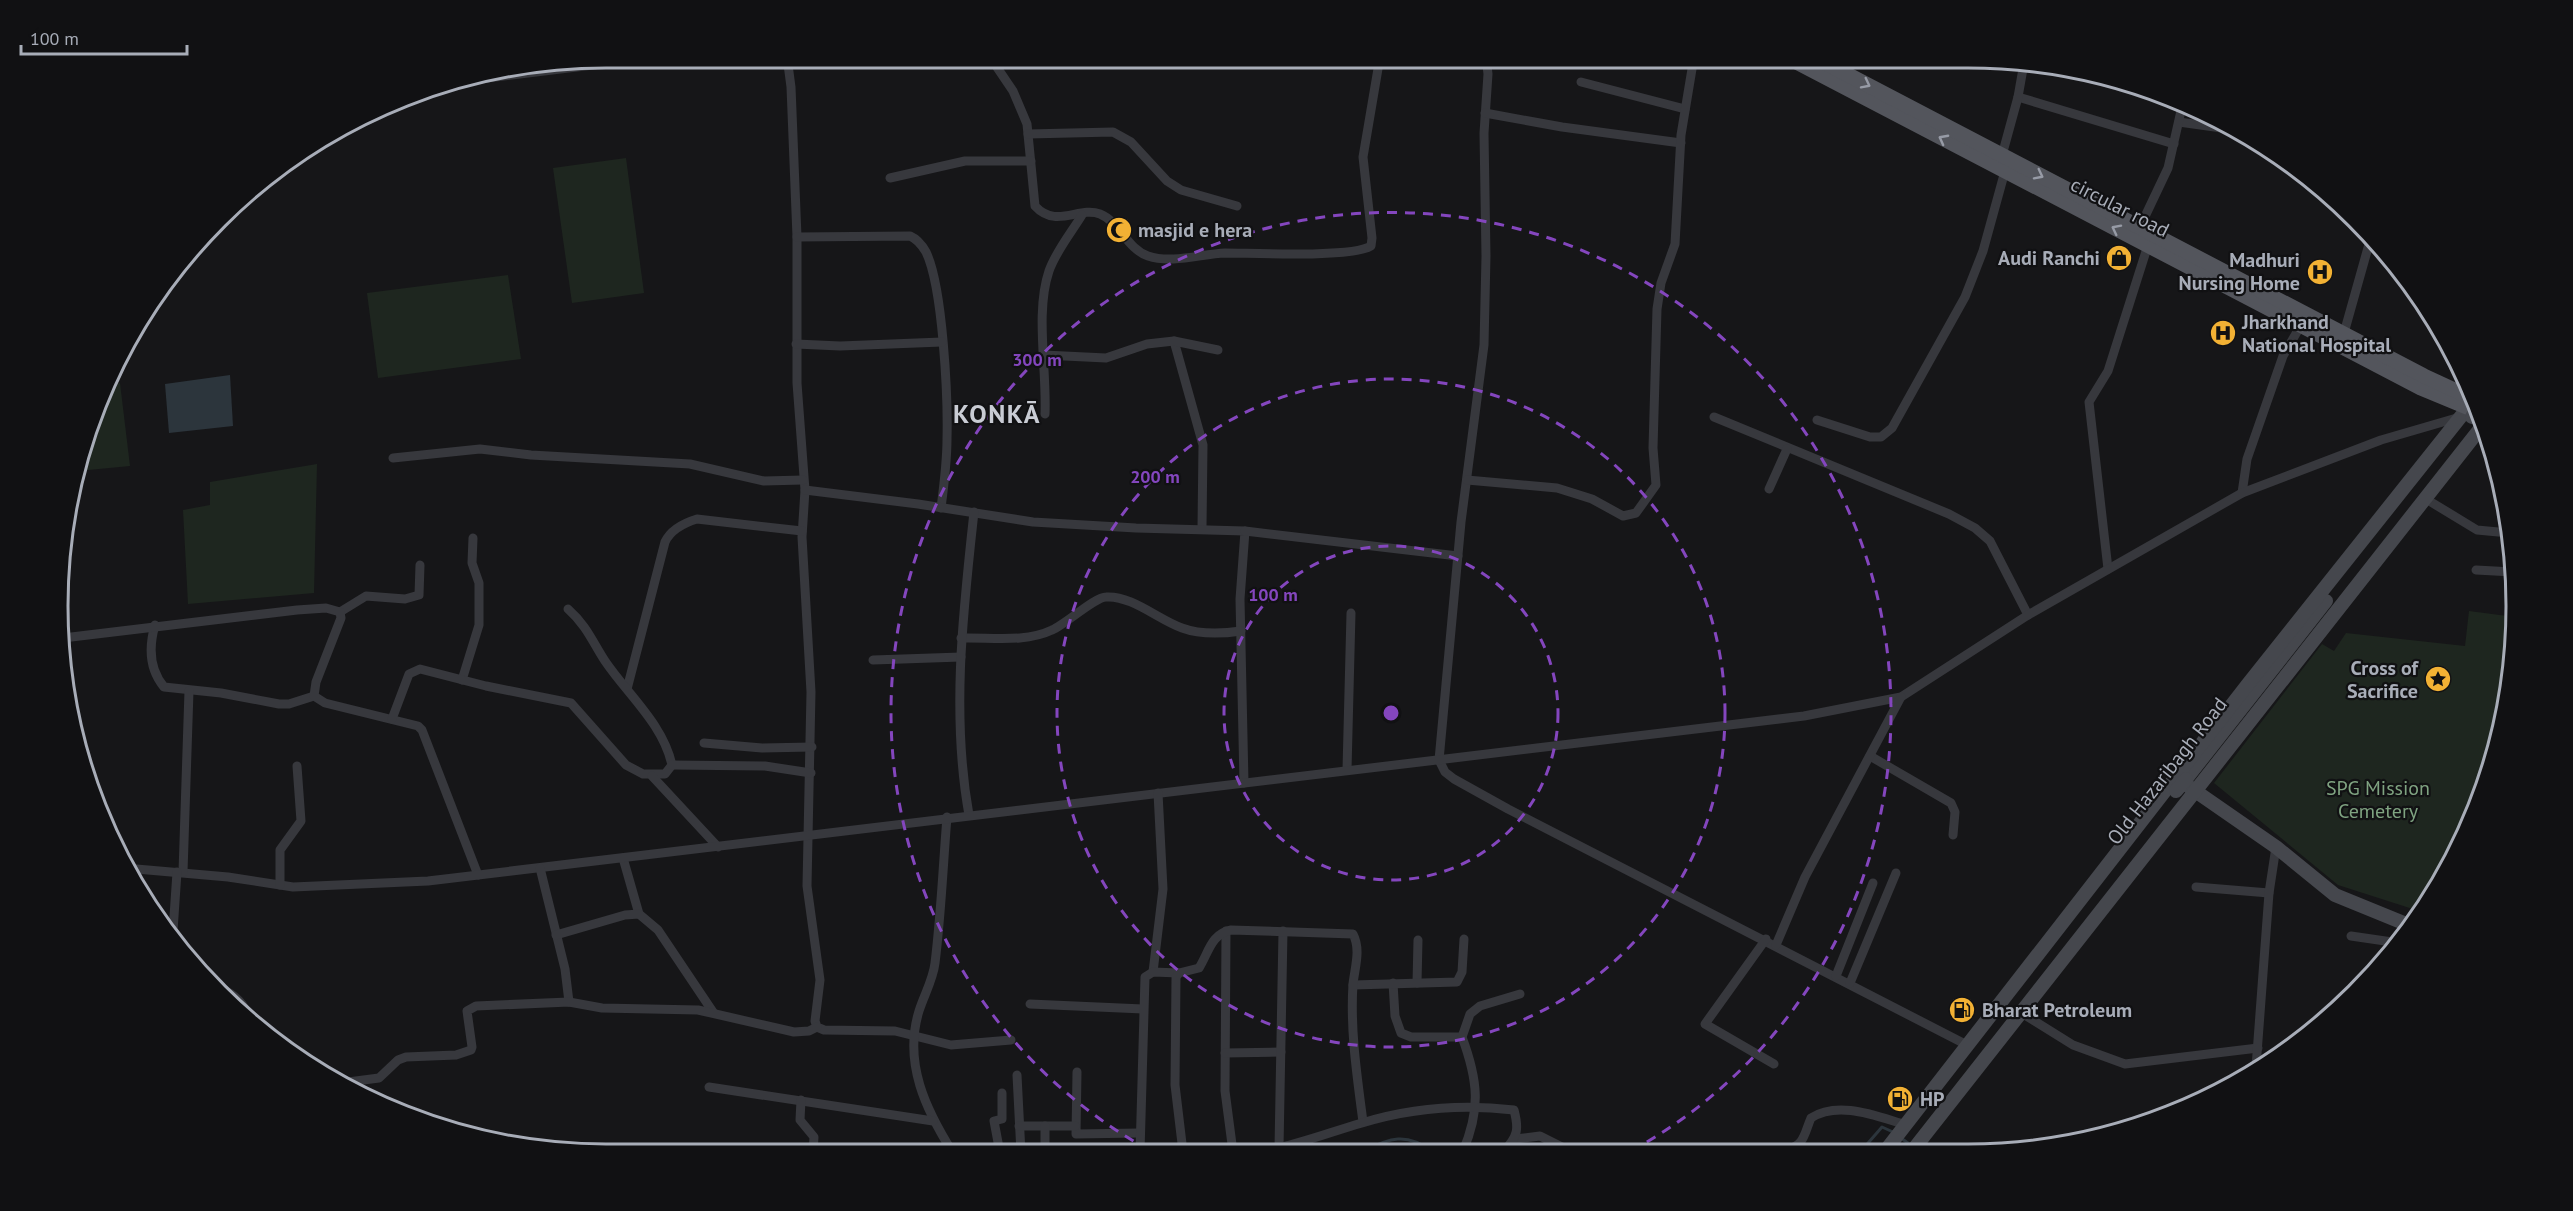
<svg xmlns="http://www.w3.org/2000/svg" width="2573" height="1211" viewBox="0 0 2573 1211" font-family="'PT Sans',sans-serif">
	<style>
		.green { fill: #1e261f }
		.water { fill: #2c353c }
		.lines { fill: none; stroke-linecap: round; stroke-linejoin: round }
		.stream { stroke: #2c353c; stroke-width: 3 }
		.street { stroke: #37383d; stroke-width: 9 }
		.secondary { stroke: #45474d; stroke-width: 14 }
		.primary { stroke: #53555c; stroke-width: 15 }
		.secondary-bridge { stroke: #45474d; stroke-width: 14 }
		.oneway { stroke: #979ba6 }
		.ring { fill: none; stroke: #8446be; stroke-width: 3; stroke-dasharray: 10 8 }
		.labels { text-anchor: middle; dominant-baseline: central; stroke-width: 4.5; stroke-linejoin: round; paint-order: stroke }
		.street-label { font-size: 20px; fill: #a8adb8; stroke: #111113 }
		.poi-label { font-size: 20px; font-weight: bold; fill: #a8adb8; stroke: #111113; text-anchor: start }
		.park-label { font-size: 20px; fill: #7fa381; stroke: #111113 }
		.district-label { font-size: 26px; font-weight: bold; letter-spacing: 1.5px; fill: #c9ccd4; stroke: #111113 }
		.rim { fill: none; stroke: #a8adb8; stroke-width: 3 }
		.centre { fill: #8446be; stroke: #111113; stroke-width: 3 }
		.ring-label { font-size: 18px; text-anchor: middle; font-weight: bold; fill: #8446be; stroke: #111113; stroke-width: 4.5; stroke-linejoin: round; paint-order: stroke }
	</style>
	<rect width="100%" height="100%" fill="#161618"/>
	<!-- green -->
	<g class="green">
		<path d="M626,158L644,293L572,303L553,168Z"/>
		<path d="M508,275L521,359L378,378L367,293Z"/>
		<path d="M120,383L130,466L78,471L111,384Z"/>
		<path d="M317,464L314,593L188,604L183,510L210,505V482Z"/>
		<path d="M2469,611L2515,617L2506,712L2474,815L2419,911L2338,885L2214,783L2322,644L2334,651L2346,633L2465,646Z"/>
	</g>
	<!-- water -->
	<path class="water" d="M230,375L233,426L169,433L165,384Z"/>
	<g class="lines">
		<!-- stream -->
		<g class="stream">
			<path d="M1901,1138L1912,1146"/>
			<path d="M1862,1150L1882,1127L1893,1132"/>
			<path d="M1364,1151C1389,1138 1407,1132 1431,1151"/>
		</g>
		<!-- street -->
		<g class="street">
			<path d="M787,57L791,87L797,237V383L805,490L802,537L811,692L807,886L820,980L815,1021L817,1027L824,1030L895,1031L951,1045L1011,1040"/>
			<path d="M990,57L1013,91L1027,124L1035,206C1056,229 1079,206 1100,214C1120,222 1127,249 1148,256C1172,264 1201,254 1225,253C1252,253 1352,258 1371,246L1372,238L1363,157L1380,57"/>
			<path d="M1486,57L1488,74L1484,133L1486,256L1484,345L1461,522L1439,760L1445,772L1454,779L1508,809L1967,1045"/>
			<path d="M454,82L658,57"/>
			<path d="M1581,82L1685,109"/>
			<path d="M2018,97L2174,144"/>
			<path d="M1485,113L1562,127L1681,143"/>
			<path d="M2179,122L2236,130"/>
			<path d="M1028,134L1113,132L1131,142L1167,181L1181,190L1237,206"/>
			<path d="M2001,159L2018,97L2024,63"/>
			<path d="M890,178L965,161H1031"/>
			<path d="M2140,227L2168,168L2183,102"/>
			<path d="M797,237L910,236C917,239 922,245 926,252C943,287 948,398 947,439C947,462 944,485 941,508"/>
			<path d="M2344,333L2371,237"/>
			<path d="M1174,341L1203,445L1202,528"/>
			<path d="M796,344L840,346L942,342"/>
			<path d="M1044,355L1106,358L1147,344L1174,341L1218,350"/>
			<path d="M1045,414C1047,370 1035,312 1049,271C1056,251 1071,233 1082,215"/>
			<path d="M1714,417L1949,514L1975,528L1990,541L2028,615"/>
			<path d="M1817,420L1870,437H1881L1892,428L1965,297L1983,251L2005,171"/>
			<path d="M393,458L480,449L531,455L690,464L764,481L803,480"/>
			<path d="M1467,480L1557,488L1592,499L1623,516L1636,513L1656,485L1653,448L1657,309L1661,283L1675,244L1681,135L1694,57"/>
			<path d="M1769,489L1787,449"/>
			<path d="M805,490L918,504L1033,522L1136,528L1245,531L1240,599L1244,783"/>
			<path d="M2242,493L2247,459L2283,356L2301,325"/>
			<path d="M2426,499L2477,530L2509,533"/>
			<path d="M1245,531L1458,556"/>
			<path d="M2108,569L2089,402L2108,371L2148,245"/>
			<path d="M2476,570L2513,572"/>
			<path d="M340,612L366,596L405,599L419,595L420,565"/>
			<path d="M155,625C149,646 149,669 164,687L221,693L279,704H289L314,696"/>
			<path d="M63,638L297,610L326,608L340,612L341,618L316,682L314,696L325,703L418,726L422,730L478,875"/>
			<path d="M961,638C990,637 1025,643 1052,630C1066,624 1095,597 1106,597C1131,595 1159,620 1182,628C1201,635 1221,634 1241,631"/>
			<path d="M873,660L961,657"/>
			<path d="M462,680L479,625V583L472,563L473,538"/>
			<path d="M627,689L665,542C671,529 684,523 697,519L802,531"/>
			<path d="M392,719L409,674L420,669L486,686L571,703L626,765L643,774H665L672,765C663,724 628,695 605,661C592,641 587,626 568,609"/>
			<path d="M704,743L762,748L812,747"/>
			<path d="M1870,756L1951,803L1955,812L1953,835"/>
			<path d="M672,765L765,766L811,773"/>
			<path d="M1347,770L1351,613"/>
			<path d="M652,776L718,847"/>
			<path d="M969,815C951,715 963,612 974,512"/>
			<path d="M947,817C943,866 941,915 935,963C933,980 924,995 919,1011C903,1063 926,1110 953,1153"/>
			<path d="M623,858L639,914"/>
			<path d="M125,868L228,877L293,887L428,881L1804,716L1901,697L2028,615L2242,493L2381,440L2460,417"/>
			<path d="M540,868L565,969L569,1002"/>
			<path d="M183,872L189,691"/>
			<path d="M280,885V850L301,821L297,766"/>
			<path d="M2196,887L2269,893"/>
			<path d="M173,931L177,872"/>
			<path d="M1226,931L1225,1091L1233,1152"/>
			<path d="M556,935L625,915L639,914L658,930L713,1012"/>
			<path d="M2351,936L2399,943"/>
			<path d="M1766,939L1705,1024L1774,1064"/>
			<path d="M1776,945L1805,877L1901,697"/>
			<path d="M1153,972L1163,889L1158,793"/>
			<path d="M1836,976L1873,883"/>
			<path d="M1393,983L1395,1016L1401,1033L1411,1037H1462C1478,1080 1481,1109 1463,1151"/>
			<path d="M1417,983L1418,940"/>
			<path d="M1850,983L1896,873"/>
			<path d="M1353,985L1457,982L1462,972L1464,939"/>
			<path d="M219,988C235,994 246,1004 250,1022"/>
			<path d="M1030,1004L1143,1009"/>
			<path d="M2020,1012L2073,1045L2125,1064L2258,1048"/>
			<path d="M1462,1037L1470,1014L1480,1006L1520,994"/>
			<path d="M1225,1053L1281,1052"/>
			<path d="M2256,1067L2269,893L2276,847"/>
			<path d="M1077,1072L1076,1134L1139,1133"/>
			<path d="M1017,1075L1021,1153"/>
			<path d="M348,1082L379,1078L398,1060L406,1057L456,1055L471,1050L472,1047L467,1011L476,1006L569,1002L602,1008L698,1010L794,1032L809,1031L817,1027"/>
			<path d="M709,1087L933,1121"/>
			<path d="M801,1100L800,1120L814,1137L813,1153"/>
			<path d="M1019,1126H1075"/>
			<path d="M1515,1139L1540,1136L1570,1151"/>
			<path d="M1279,1148L1283,931"/>
			<path d="M1785,1150C1805,1146 1804,1134 1811,1118C1839,1100 1878,1117 1907,1125"/>
			<path d="M1140,1152L1145,977L1153,972L1179,973"/>
			<path d="M1183,1152L1175,1085L1176,977L1179,973L1199,968C1209,952 1211,934 1231,930L1353,934C1361,949 1355,967 1353,984C1350,1030 1357,1076 1363,1122"/>
			<path d="M1259,1152C1295,1146 1327,1133 1362,1123C1411,1108 1463,1104 1514,1110C1519,1129 1518,1136 1504,1151"/>
			<path d="M1000,1153L994,1121L1002,1119V1093"/>
			<path d="M1045,1153V1126"/>
		</g>
		<!-- secondary -->
		<g class="secondary">
			<path d="M2186,779L2326,601"/>
			<path d="M2188,786L2276,847L2335,895L2411,926"/>
			<path d="M1886,1150L2248,684L2474,400"/>
			<path d="M1913,1150L2483,425"/>
		</g>
		<!-- primary -->
		<g class="primary">
			<path d="M1787,57L2421,388L2479,412"/>
			<path d="M1814,57L2424,376L2476,400"/>
		</g>
		<!-- secondary-bridge -->
		<g class="secondary-bridge">
			<path d="M2472,417L2478,409"/>
			<path d="M2176,791L2186,779"/>
		</g>
	</g>
	<!-- one-way arrows -->
	<defs><path id="oneway-chevron" d="M-2-3.5L2.5 0L-2 3.5" fill="none" stroke-width="1.6" stroke-linecap="round" stroke-linejoin="round" transform="scale(1.5)"/></defs>
	<g class="oneway">
		<use href="#oneway-chevron" transform="translate(1866 84) rotate(27)"/>
		<use href="#oneway-chevron" transform="translate(1943 139) rotate(-152)"/>
		<use href="#oneway-chevron" transform="translate(2039 175) rotate(27)"/>
		<use href="#oneway-chevron" transform="translate(2116 229) rotate(-153)"/>
	</g>
	<!-- distance rings -->
	<g class="ring">
		<circle cx="1391" cy="713" r="167"/>
		<circle cx="1391" cy="713" r="334"/>
		<path d="M1149 1150A500 500 0 1 1 1633 1150"/>
	</g>
	<!-- icons -->
	<defs>
		<g id="mosque-disc" transform="scale(1.35)"><circle r="9.5" fill="#f2b134" stroke="#111113"/><path d="M3.5-4.9A6 6 0 1 0 3.5 4.9A5 5 0 1 1 3.5-4.9Z" fill="#111"/></g>
		<g id="shop-disc" transform="scale(1.35)"><circle r="9.5" fill="#f2b134" stroke="#111113"/><path d="M-5-2.5h2.3a2.7 3.5 0 0 1 5.4 0H5L5.5 6h-11ZM-1.5-2.5h3a1.5 2.3 0 0 0-3 0Z" fill="#111"/></g>
		<g id="hospital-disc" transform="scale(1.35)"><circle r="9.5" fill="#f2b134" stroke="#111113"/><path d="M-5-5h3v3.5h4V-5h3V5h-3V1.5h-4V5h-3Z" fill="#111"/></g>
		<g id="sight-disc" transform="scale(1.35)"><circle r="9.5" fill="#f2b134" stroke="#111113"/><path d="M0-6L1.8-2.2L6-1.7L2.9 1.2L3.7 5.4L0 3.3L-3.7 5.4L-2.9 1.2L-6-1.7L-1.8-2.2Z" fill="#111"/></g>
		<g id="fuel-disc" transform="scale(1.35)"><circle r="9.5" fill="#f2b134" stroke="#111113"/><path d="M-5.5-6h7V0h2V4h1.3V-2.5L3-4.5l.8-.8L6-3V5H2.5V1h-1V6h-7ZM-4.2-4.7v3.2H.2V-4.7Z" fill="#111"/></g>
	</defs>
	<g fill-rule="evenodd">
		<use href="#mosque-disc" x="1119" y="230"/>
		<use href="#shop-disc" x="2119" y="258"/>
		<use href="#hospital-disc" x="2320" y="272"/>
		<use href="#hospital-disc" x="2223" y="333"/>
		<use href="#sight-disc" x="2438" y="679"/>
		<use href="#fuel-disc" x="1962" y="1010"/>
		<use href="#fuel-disc" x="1900" y="1099"/>
	</g>
	<g class="labels">
		<!-- street labels -->
		<g class="street-label">
			<text transform="translate(2120 207) rotate(27)">circular road</text>
			<text transform="translate(2167 771) rotate(-52)">Old Hazaribagh Road</text>
		</g>
		<!-- poi labels -->
		<g class="poi-label">
			<text x="1138" y="230">masjid e hera</text>
			<text x="2100" y="258" text-anchor="end">Audi Ranchi</text>
			<text x="2300" y="260" text-anchor="end">Madhuri<tspan x="2300" dy="23">Nursing Home</tspan></text>
			<text x="2242" y="322">Jharkhand<tspan x="2242" dy="23">National Hospital</tspan></text>
			<text x="2418" y="668" text-anchor="end">Cross of<tspan x="2418" dy="23">Sacrifice</tspan></text>
			<text x="1982" y="1010">Bharat Petroleum</text>
			<text x="1920" y="1099">HP</text>
		</g>
		<!-- park labels -->
		<g class="park-label">
			<text x="2378" y="788">SPG Mission<tspan x="2378" dy="23">Cemetery</tspan></text>
		</g>
		<!-- district labels -->
		<g class="district-label">
			<text x="997" y="413">KONKĀ</text>
		</g>
	</g>
	<!-- crop -->
	<path d="M0 0H2573V1211H0ZM606 68H1968A538 538 0 0 1 2506 606V606A538 538 0 0 1 1968 1144H606A538 538 0 0 1 68 606V606A538 538 0 0 1 606 68Z" fill="#111113" fill-rule="evenodd"/>
	<path class="rim" d="M606 68H1968A538 538 0 0 1 2506 606V606A538 538 0 0 1 1968 1144H606A538 538 0 0 1 68 606V606A538 538 0 0 1 606 68Z"/>
	<circle cx="1391" cy="713" r="9" class="centre"/>
	<g class="ring-label">
		<text x="1037" y="366">300 m</text>
		<text x="1155" y="483">200 m</text>
		<text x="1273" y="601">100 m</text>
	</g>
	<!-- scale -->
	<path d="M21 45v9h166v-9" fill="none" stroke="#a8adb8" stroke-width="3"/>
	<text x="30" y="45" font-size="18" fill="#a8adb8" stroke="#111113" stroke-width="4.5" paint-order="stroke">100 m</text>
</svg>
